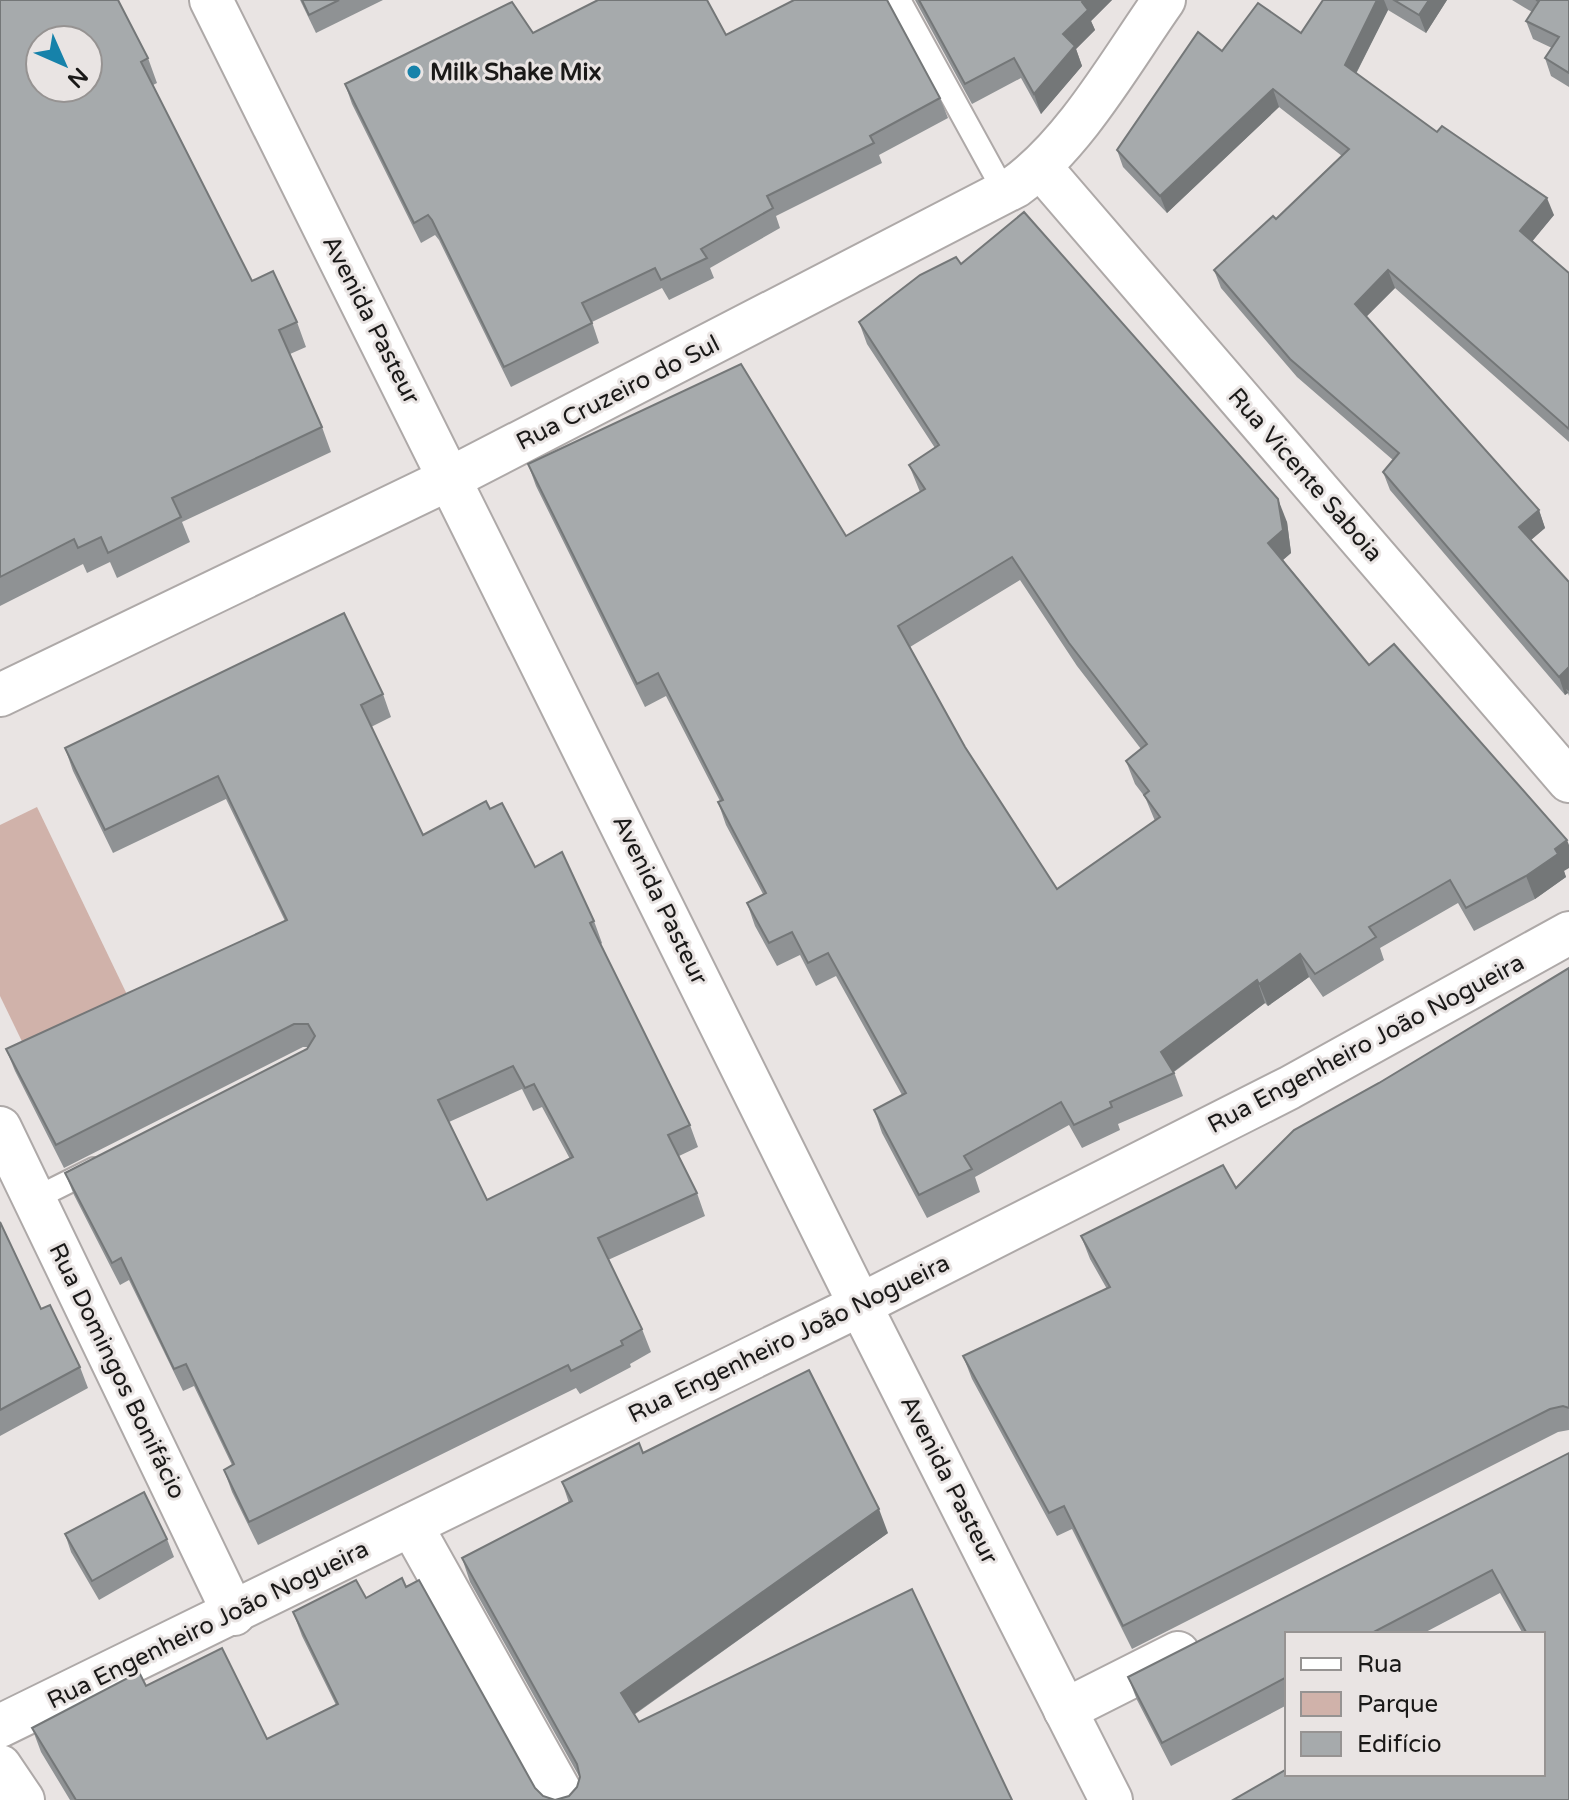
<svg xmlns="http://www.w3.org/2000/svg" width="1569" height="1800" viewBox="0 0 1569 1800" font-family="'Varela Round',sans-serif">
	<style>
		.green { fill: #d0b2aa }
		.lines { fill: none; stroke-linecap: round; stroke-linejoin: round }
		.lane-casing { stroke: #aea9a8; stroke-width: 26 }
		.street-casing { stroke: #aea9a8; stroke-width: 46 }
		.lane { stroke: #fff; stroke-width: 22 }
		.street { stroke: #fff; stroke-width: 42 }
		.wall { fill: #8f9294; fill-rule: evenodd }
		.shaded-wall { fill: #747778 }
		.building { fill: #a6aaac; stroke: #747778; stroke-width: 2; fill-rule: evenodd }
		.poi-dot { fill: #1682aa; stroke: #e9e4e3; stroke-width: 3 }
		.labels { text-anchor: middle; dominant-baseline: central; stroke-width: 6; stroke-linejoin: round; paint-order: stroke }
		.poi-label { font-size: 24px; font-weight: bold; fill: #1a1918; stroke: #e9e4e3; text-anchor: start }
		.street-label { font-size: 24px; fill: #1a1918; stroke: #e9e4e3 }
	</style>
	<rect width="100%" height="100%" fill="#e9e4e3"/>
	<!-- green -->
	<path class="green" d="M37,807L133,1007L30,1058L0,996V825Z"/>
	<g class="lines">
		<!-- lane casing -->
		<g class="lane-casing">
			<g id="lane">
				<path d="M899,0L1005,193"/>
				<path d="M34,1199L94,1169"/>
			</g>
		</g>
		<!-- street casing -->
		<g class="street-casing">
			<g id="street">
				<path d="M211,0L860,1305L1111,1800"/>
				<path d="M1041,168L1569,781"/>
				<path d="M0,695L451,478L1016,186C1076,142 1121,61 1164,0"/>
				<path d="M0,1128L234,1614"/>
				<path d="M411,1525L565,1800"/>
				<path d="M1065,1710L1178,1653"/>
				<path d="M0,1726L860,1305L1289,1088L1569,933"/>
				<path d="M0,1766L23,1800"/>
			</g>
		</g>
		<!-- lane -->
		<use href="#lane" class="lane"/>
		<!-- street -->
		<use href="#street" class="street"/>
	</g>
	<!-- wall -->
	<g class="wall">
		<path d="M0,0L148,58L157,83L153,85L252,281L297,322L306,347L290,354L322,427L331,452L182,522L190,542L117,578L110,562L87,573L83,564L0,606Z"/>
		<path d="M300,0H383L316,33Z"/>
		<path d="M915,0H1112L1091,21L1095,30L1076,49L1082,66L1041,114L1021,78L972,104Z"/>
		<path d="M1323,0H1447L1426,33L1388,10L1356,74L1554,215L1532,241L1569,273V442L1395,288L1366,317L1539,510L1545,528L1531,540L1569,582V696L1568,693L1565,695L1390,490L1383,472L1393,460L1297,377L1221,288L1214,270L1276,219L1342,156L1279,107L1167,213L1123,167L1117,150L1222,51L1301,33Z"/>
		<path d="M1512,0H1569V87L1551,76L1545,58L1552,48L1533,39L1526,21L1532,12Z"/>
		<path d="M533,33L726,35L940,98L948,118L879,155L882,163L776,216L780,228L710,268L714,278L669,300L662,288L592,322L599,343L511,387L439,240L435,235L421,243L352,104L345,84Z"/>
		<path d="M961,264L1287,522L1291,553L1283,560L1369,665L1564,871L1566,877L1535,899L1474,931L1458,903L1380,948L1384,960L1323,997L1309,977L1268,1006L1265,1003L1174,1072L1183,1096L1118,1124L1120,1130L1082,1148L1069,1125L975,1177L980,1192L927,1218L882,1133L874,1110L902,1095L836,976L816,986L800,955L777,966L755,926L747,903L763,894L726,825L718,802L720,801L666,696L645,707L536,486L528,464L846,536L920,492L909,465L935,448L867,344L859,322ZM1020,580L1077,666L1141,749L1126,761L1135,784L1145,797L1155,821L1057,889L965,747L910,647Z"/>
		<path d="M383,694L391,717L371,727L423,835L490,809L535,867L594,921L602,943L600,945L690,1125L698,1147L679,1156L697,1193L705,1216L608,1260L642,1329L651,1352L630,1364L631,1367L580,1394L576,1388L258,1545L232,1492L224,1470L232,1465L194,1386L183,1391L129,1280L120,1285L74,1195L65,1173L307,1049L308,1047H303L64,1168L15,1071L6,1049L285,921L226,799L113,853L73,771L65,748ZM522,1089L533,1111L542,1107L570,1159L487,1200L449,1122Z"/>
		<path d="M1569,968V1430L1558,1432L1132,1649L1072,1529L1057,1536L972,1379L963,1356L1107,1289L1090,1259L1081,1236L1236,1188L1379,1083Z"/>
		<path d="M0,1222L41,1309L80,1367L88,1388L0,1436Z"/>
		<path d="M643,1453L888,1533L634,1715L639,1722L1012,1800H70L41,1752L32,1728L146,1686L267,1739L336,1705L302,1636L293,1612L366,1598L406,1587L535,1788L543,1796L555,1800L569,1796L577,1787L580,1778L470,1582L462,1558L569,1503L562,1482Z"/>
		<path d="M1569,1453V1800L1523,1634L1500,1593L1422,1634H1287V1705L1171,1766L1137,1700L1128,1677Z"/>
		<path d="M65,1534L167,1539L174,1557L99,1600L71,1552Z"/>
	</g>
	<!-- shaded-wall -->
	<g class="shaded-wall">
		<path d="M1085,0H1112L1091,21L1095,30L1076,49L1082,66L1041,114L1034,94L1063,34Z"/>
		<path d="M1377,0H1384L1388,10L1351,83L1345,65Z"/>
		<path d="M1429,0H1447L1426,33L1419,15Z"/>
		<path d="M1273,89L1279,107L1167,213L1160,196Z"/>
		<path d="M1547,198L1554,215L1526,249L1520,231Z"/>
		<path d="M1388,270L1395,288L1361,322L1355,304Z"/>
		<path d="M1278,499L1287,522L1291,553L1277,565L1268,543Z"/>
		<path d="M1539,510L1545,528L1525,545L1519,527Z"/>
		<path d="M1569,667V691L1566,689L1568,693L1565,695L1559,677Z"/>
		<path d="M1567,840L1569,845V868L1564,871L1566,877L1535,899L1526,876L1555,849Z"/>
		<path d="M1300,954L1309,977L1268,1006L1259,984Z"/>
		<path d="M1257,980L1265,1003L1169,1075L1161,1052Z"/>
		<path d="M879,1509L888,1533L630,1717L621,1693Z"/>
	</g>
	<!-- building -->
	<g class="building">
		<path d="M0,0H118L148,58L141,62L252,281L273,271L297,322L279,330L322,427L172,498L181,517L108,553L101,537L78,548L74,539L0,577ZM40,40H88V88H40Z"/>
		<path d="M302,0H339L309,15Z"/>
		<path d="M598,0H707L726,35L794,0H887L940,98L870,136L874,143L767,196L773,208L701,249L707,258L661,280L655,268L582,303L592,323L504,367L432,220L428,215L414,223L345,84L512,2L533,33Z"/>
		<path d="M919,0H1085L1082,2L1088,10L1063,34L1075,46L1034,94L1014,58L965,84Z"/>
		<path d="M1323,0H1377L1345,65L1437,132L1442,126L1547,198L1520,231L1569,273V429L1388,270L1355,304L1539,510L1519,527L1569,582V667L1559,677L1383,472L1399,453L1290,359L1214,270L1273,216L1276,219L1349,149L1273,89L1160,196L1117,150L1198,32L1222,51L1258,3L1301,33Z"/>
		<path d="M1394,0H1429L1419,15Z"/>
		<path d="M1536,0H1569V73L1545,58L1559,37L1526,21L1539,1Z"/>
		<path d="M1024,212L1278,499L1283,530L1268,543L1369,665L1394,644L1567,840L1555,849L1558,854L1526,876L1466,908L1450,880L1369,927L1376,937L1315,974L1300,954L1259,984L1257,980L1161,1052L1174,1073L1110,1102L1112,1107L1074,1125L1061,1102L964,1156L972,1169L919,1195L874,1110L906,1093L828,953L808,963L792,932L769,943L747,903L766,893L718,802L723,800L658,673L637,684L528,464L741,364L846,536L925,489L909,465L939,445L859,322L920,275L956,257L961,264ZM1012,557L1069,643L1147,744L1126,761L1149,791L1144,795L1160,817L1057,889L965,747L898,626Z"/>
		<path d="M344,613L383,694L361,705L423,835L486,801L490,809L502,803L535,867L562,852L594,921L590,923L690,1125L668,1135L697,1193L598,1238L642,1329L621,1341L623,1345L571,1371L568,1365L249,1522L224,1470L234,1464L186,1364L174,1369L121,1258L112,1263L65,1173L307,1049L315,1036L308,1024H294L56,1145L6,1049L287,920L218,776L105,830L65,748ZM513,1066L525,1088L534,1084L573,1157L487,1200L438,1100Z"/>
		<path d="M1569,968V1408L1563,1406L1550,1409L1123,1626L1064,1506L1049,1513L963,1356L1110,1287L1081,1236L1223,1165L1236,1188L1294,1130L1379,1083Z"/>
		<path d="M0,1222L41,1309L50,1305L80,1367L0,1410Z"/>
		<path d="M809,1370L879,1509L621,1693L639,1722L912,1589L1012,1800H76L32,1728L139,1672L146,1686L222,1648L267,1739L338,1704L293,1612L356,1580L366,1598L402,1578L406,1587L419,1580L535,1788L543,1796L555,1800L569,1796L577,1787L580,1777L577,1764L462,1558L572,1501L562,1482L639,1443L643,1453Z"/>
		<path d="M1569,1453V1800H1233L1287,1769V1774H1543V1634H1523L1526,1632L1492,1570L1370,1634H1287V1677L1162,1743L1128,1677Z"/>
		<path d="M144,1492L167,1539L92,1581L65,1534Z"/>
	</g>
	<!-- markers -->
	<circle class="poi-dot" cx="414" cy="72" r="8"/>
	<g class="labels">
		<!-- poi labels -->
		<g class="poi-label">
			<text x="430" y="72">Milk Shake Mix</text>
		</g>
		<!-- street labels -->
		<g class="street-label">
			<text transform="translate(371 320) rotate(63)">Avenida Pasteur</text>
			<text transform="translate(618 393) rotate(-27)">Rua Cruzeiro do Sul</text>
			<text transform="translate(1305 475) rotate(49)">Rua Vicente Saboia</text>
			<text transform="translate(660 900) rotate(64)">Avenida Pasteur</text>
			<text transform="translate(1366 1044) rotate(-28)">Rua Engenheiro João Nogueira</text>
			<text transform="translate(789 1339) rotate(-26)">Rua Engenheiro João Nogueira</text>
			<text transform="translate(117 1371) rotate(64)">Rua Domingos Bonifácio</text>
			<text transform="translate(949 1480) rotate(63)">Avenida Pasteur</text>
			<text transform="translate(208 1625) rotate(-26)">Rua Engenheiro João Nogueira</text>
		</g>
	</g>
	<!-- legend -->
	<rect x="1285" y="1632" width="260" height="144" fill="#e9e4e3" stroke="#969392" stroke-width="2"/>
	<rect x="1301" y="1658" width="40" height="12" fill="#ffffff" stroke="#969392" stroke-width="2"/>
	<text x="1357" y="1672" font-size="24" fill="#1a1918">Rua</text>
	<rect x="1301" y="1692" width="40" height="24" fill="#d0b2aa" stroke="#969392" stroke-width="2"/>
	<text x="1357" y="1712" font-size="24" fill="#1a1918">Parque</text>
	<rect x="1301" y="1732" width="40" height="24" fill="#a6aaac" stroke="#969392" stroke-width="2"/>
	<text x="1357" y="1752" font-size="24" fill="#1a1918">Edifício</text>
	<!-- north arrow -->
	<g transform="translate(64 64) rotate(135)"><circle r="38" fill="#e9e4e3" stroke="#969392" stroke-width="2"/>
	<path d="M0-6L14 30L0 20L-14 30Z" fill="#1682aa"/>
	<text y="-12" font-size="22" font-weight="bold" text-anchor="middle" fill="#1a1918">N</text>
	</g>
</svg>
